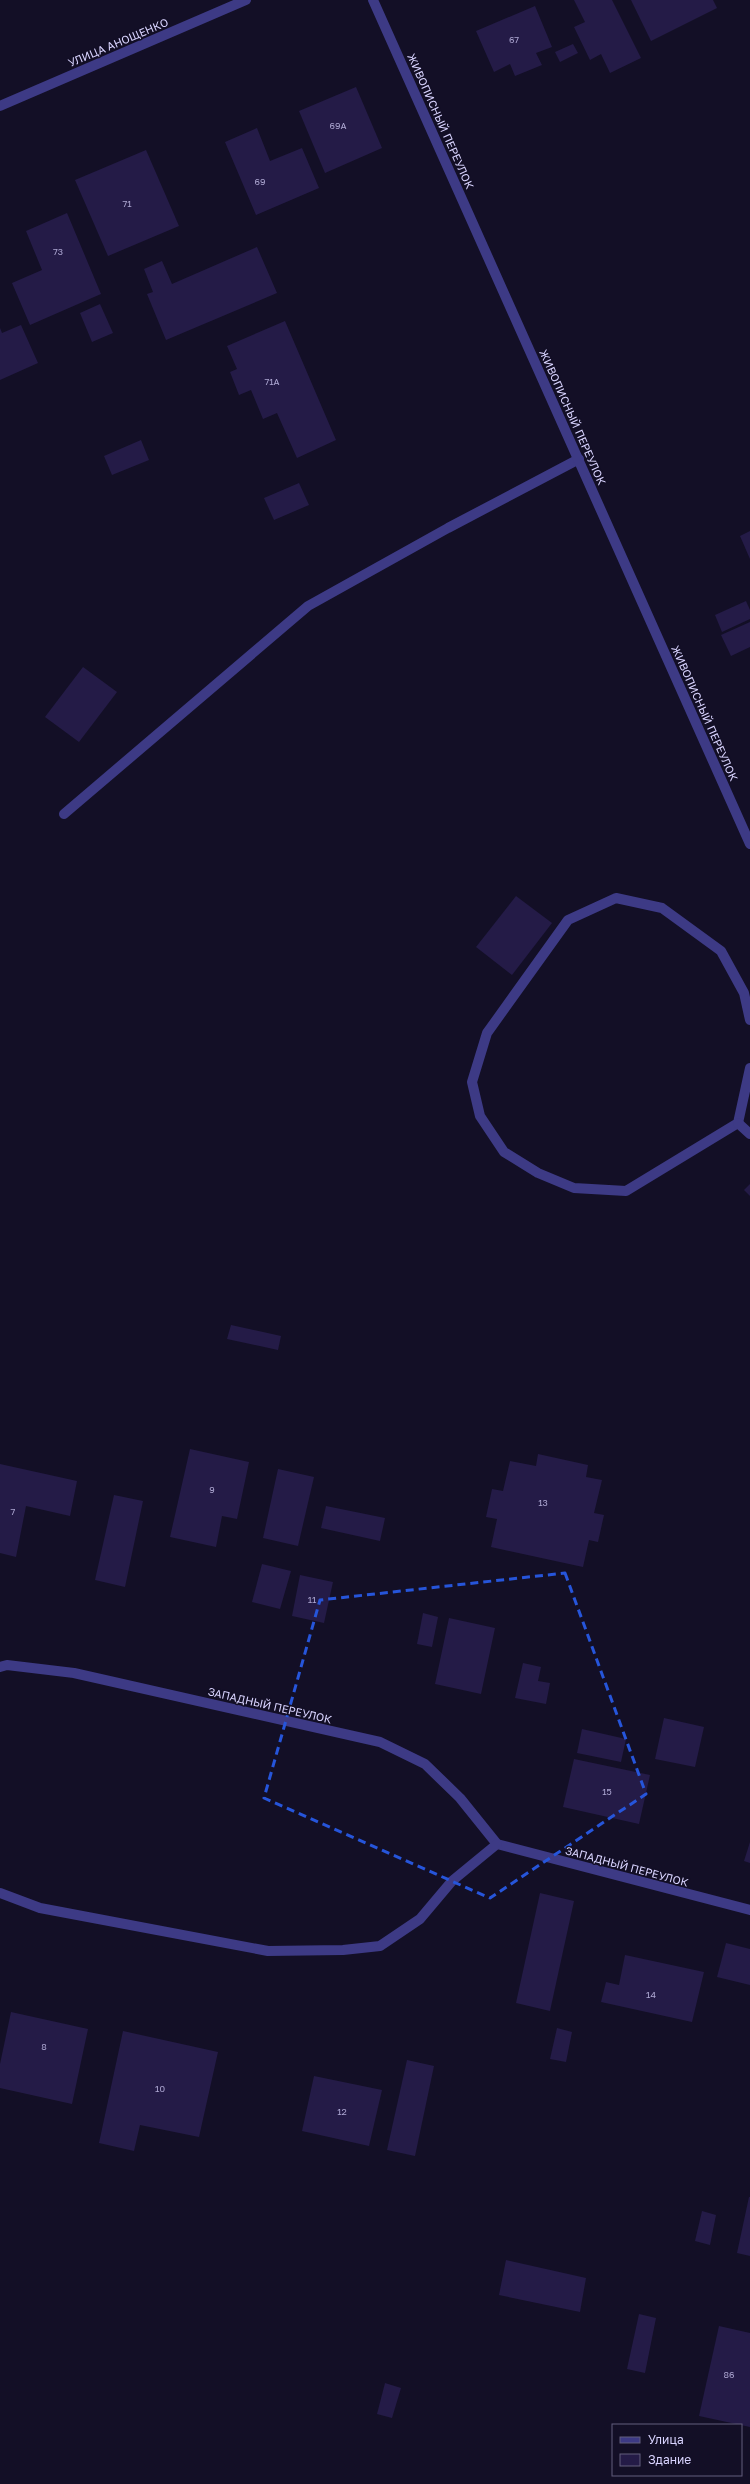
<svg xmlns="http://www.w3.org/2000/svg" width="750" height="2484" viewBox="0 0 750 2484" font-family="'Golos Text',sans-serif">
	<style>
		.building { fill: #241b47 }
		.lines { fill: none; stroke-linecap: round; stroke-linejoin: round }
		.lane { stroke: #3d3a85; stroke-width: 10 }
		.street { stroke: #3d3a85; stroke-width: 10 }
		.marked { fill: none; stroke: #2655da; stroke-width: 3; stroke-dasharray: 8 5; stroke-linejoin: round }
		.labels { text-anchor: middle; dominant-baseline: central; stroke-width: 3; stroke-linejoin: round; paint-order: stroke }
		.number-label { font-size: 9px; fill: #aca6d1 }
		.street-label { font-size: 11px; fill: #d9d4ff; stroke: #130f26 }
	</style>
	<rect width="100%" height="100%" fill="#130f26"/>
	<!-- building -->
	<g class="building">
		<path d="M574,0H612L641,58L610,73L601,54L590,60L574,27L585,22Z"/>
		<path d="M631,0H713L717,8L651,41Z"/>
		<path d="M535,6L552,47L536,53L542,65L515,76L510,64L494,72L476,31Z"/>
		<path d="M573,44L578,53L560,62L555,52Z"/>
		<path d="M356,87L382,148L325,173L299,111Z"/>
		<path d="M257,128L270,161L302,148L319,188L256,215L225,142Z"/>
		<path d="M146,150L179,226L108,256L75,180Z"/>
		<path d="M67,213L101,294L30,325L12,283L42,270L26,231Z"/>
		<path d="M257,247L277,293L166,340L147,294L153,292L144,269L162,261L172,284Z"/>
		<path d="M100,304L113,333L92,342L80,313Z"/>
		<path d="M285,321L336,440L297,458L277,413L263,419L251,390L239,395L230,372L237,369L227,346Z"/>
		<path d="M21,325L38,363L0,380V328L2,333Z"/>
		<path d="M141,440L149,460L112,475L104,456Z"/>
		<path d="M299,483L309,505L274,520L264,498Z"/>
		<path d="M750,531V559L740,536Z"/>
		<path d="M746,601L750,610V619L722,632L715,615Z"/>
		<path d="M750,622V647L731,656L721,635Z"/>
		<path d="M83,667L117,692L79,742L45,717Z"/>
		<path d="M516,896L552,923L512,975L476,947Z"/>
		<path d="M750,1184V1196L744,1190Z"/>
		<path d="M231,1325L281,1336L278,1350L227,1339Z"/>
		<path d="M190,1449L249,1462L237,1519L222,1516L216,1547L170,1537Z"/>
		<path d="M538,1454L588,1465L586,1477L602,1480L594,1513L604,1515L598,1542L589,1540L583,1567L491,1547L497,1519L486,1517L492,1489L503,1491L510,1461L536,1466Z"/>
		<path d="M0,1464L77,1481L70,1516L26,1506L16,1557L0,1553Z"/>
		<path d="M278,1469L314,1477L298,1546L263,1538Z"/>
		<path d="M114,1495L143,1501L125,1587L95,1580Z"/>
		<path d="M326,1506L385,1518L380,1541L321,1528Z"/>
		<path d="M262,1564L291,1571L280,1609L252,1602Z"/>
		<path d="M300,1575L333,1582L324,1623L292,1616Z"/>
		<path d="M423,1613L438,1617L432,1647L417,1644Z"/>
		<path d="M449,1618L495,1628L481,1694L435,1684Z"/>
		<path d="M523,1663L541,1667L538,1681L550,1683L546,1704L515,1698Z"/>
		<path d="M664,1718L704,1727L695,1767L655,1759Z"/>
		<path d="M582,1729L626,1739L621,1762L577,1753Z"/>
		<path d="M574,1759L650,1775L639,1824L563,1807Z"/>
		<path d="M750,1842V1863L744,1861Z"/>
		<path d="M540,1893L574,1901L550,2011L516,2003Z"/>
		<path d="M726,1943L750,1949V1985L717,1977Z"/>
		<path d="M625,1955L704,1972L692,2022L601,2002L606,1982L619,1985Z"/>
		<path d="M11,2012L88,2029L72,2104L0,2088V2064Z"/>
		<path d="M557,2028L572,2032L566,2062L550,2059Z"/>
		<path d="M123,2031L218,2052L199,2137L140,2125L134,2151L99,2143Z"/>
		<path d="M407,2060L434,2066L415,2156L387,2150Z"/>
		<path d="M314,2076L382,2090L369,2146L302,2131Z"/>
		<path d="M749,2197H750V2256L737,2253Z"/>
		<path d="M702,2211L716,2215L710,2245L695,2241Z"/>
		<path d="M506,2260L586,2278L580,2312L499,2295Z"/>
		<path d="M639,2314L656,2318L645,2373L627,2369Z"/>
		<path d="M719,2326L750,2333V2427L699,2416Z"/>
		<path d="M385,2383L401,2388L392,2418L377,2414Z"/>
	</g>
	<g class="lines">
		<!-- lane -->
		<g class="lane">
			<path d="M64,814L308,606L448,528L579,459"/>
			<path d="M750,1020L744,993L721,951L662,908L616,898L568,920L487,1033L472,1082L480,1116L504,1152L538,1173L574,1188L626,1191L738,1123L750,1068"/>
			<path d="M738,1123L750,1134"/>
		</g>
		<!-- street -->
		<g class="street">
			<path d="M373,0L750,844"/>
			<path d="M0,106L246,0"/>
			<path d="M0,1667L7,1665L74,1673L380,1742L425,1764L460,1798L497,1844L750,1910"/>
			<path d="M0,1893L40,1908L268,1951L343,1950L380,1946L420,1919L452,1881L497,1844"/>
		</g>
	</g>
	<!-- marked area -->
	<path class="marked" d="M565,1573L646,1794L490,1898L264,1798L320,1600Z"/>
	<g class="labels">
		<!-- number labels -->
		<g class="number-label">
			<text x="514" y="39">67</text>
			<text x="338" y="125">69А</text>
			<text x="260" y="181">69</text>
			<text x="127" y="203">71</text>
			<text x="58" y="251">73</text>
			<text x="272" y="381">71А</text>
			<text x="212" y="1489">9</text>
			<text x="543" y="1502">13</text>
			<text x="13" y="1511">7</text>
			<text x="312" y="1599">11</text>
			<text x="607" y="1791">15</text>
			<text x="651" y="1994">14</text>
			<text x="44" y="2046">8</text>
			<text x="160" y="2088">10</text>
			<text x="342" y="2111">12</text>
			<text x="729" y="2374">86</text>
		</g>
		<!-- street labels -->
		<g class="street-label">
			<text transform="translate(118 42) rotate(-23)">УЛИЦА АНОЩЕНКО</text>
			<text transform="translate(441 121) rotate(66)">ЖИВОПИСНЫЙ ПЕРЕУЛОК</text>
			<text transform="translate(573 417) rotate(66)">ЖИВОПИСНЫЙ ПЕРЕУЛОК</text>
			<text transform="translate(705 713) rotate(66)">ЖИВОПИСНЫЙ ПЕРЕУЛОК</text>
			<text transform="translate(270 1705) rotate(13)">ЗАПАДНЫЙ ПЕРЕУЛОК</text>
			<text transform="translate(627 1866) rotate(15)">ЗАПАДНЫЙ ПЕРЕУЛОК</text>
		</g>
	</g>
	<!-- legend -->
	<rect x="612" y="2424" width="130" height="52" fill="#130f26" stroke="#625e7d"/>
	<rect x="620" y="2437" width="20" height="6" fill="#3d3a85" stroke="#625e7d"/>
	<text x="648" y="2444" font-size="12" fill="#d9d4ff">Улица</text>
	<rect x="620" y="2454" width="20" height="12" fill="#241b47" stroke="#625e7d"/>
	<text x="648" y="2464" font-size="12" fill="#d9d4ff">Здание</text>
</svg>
